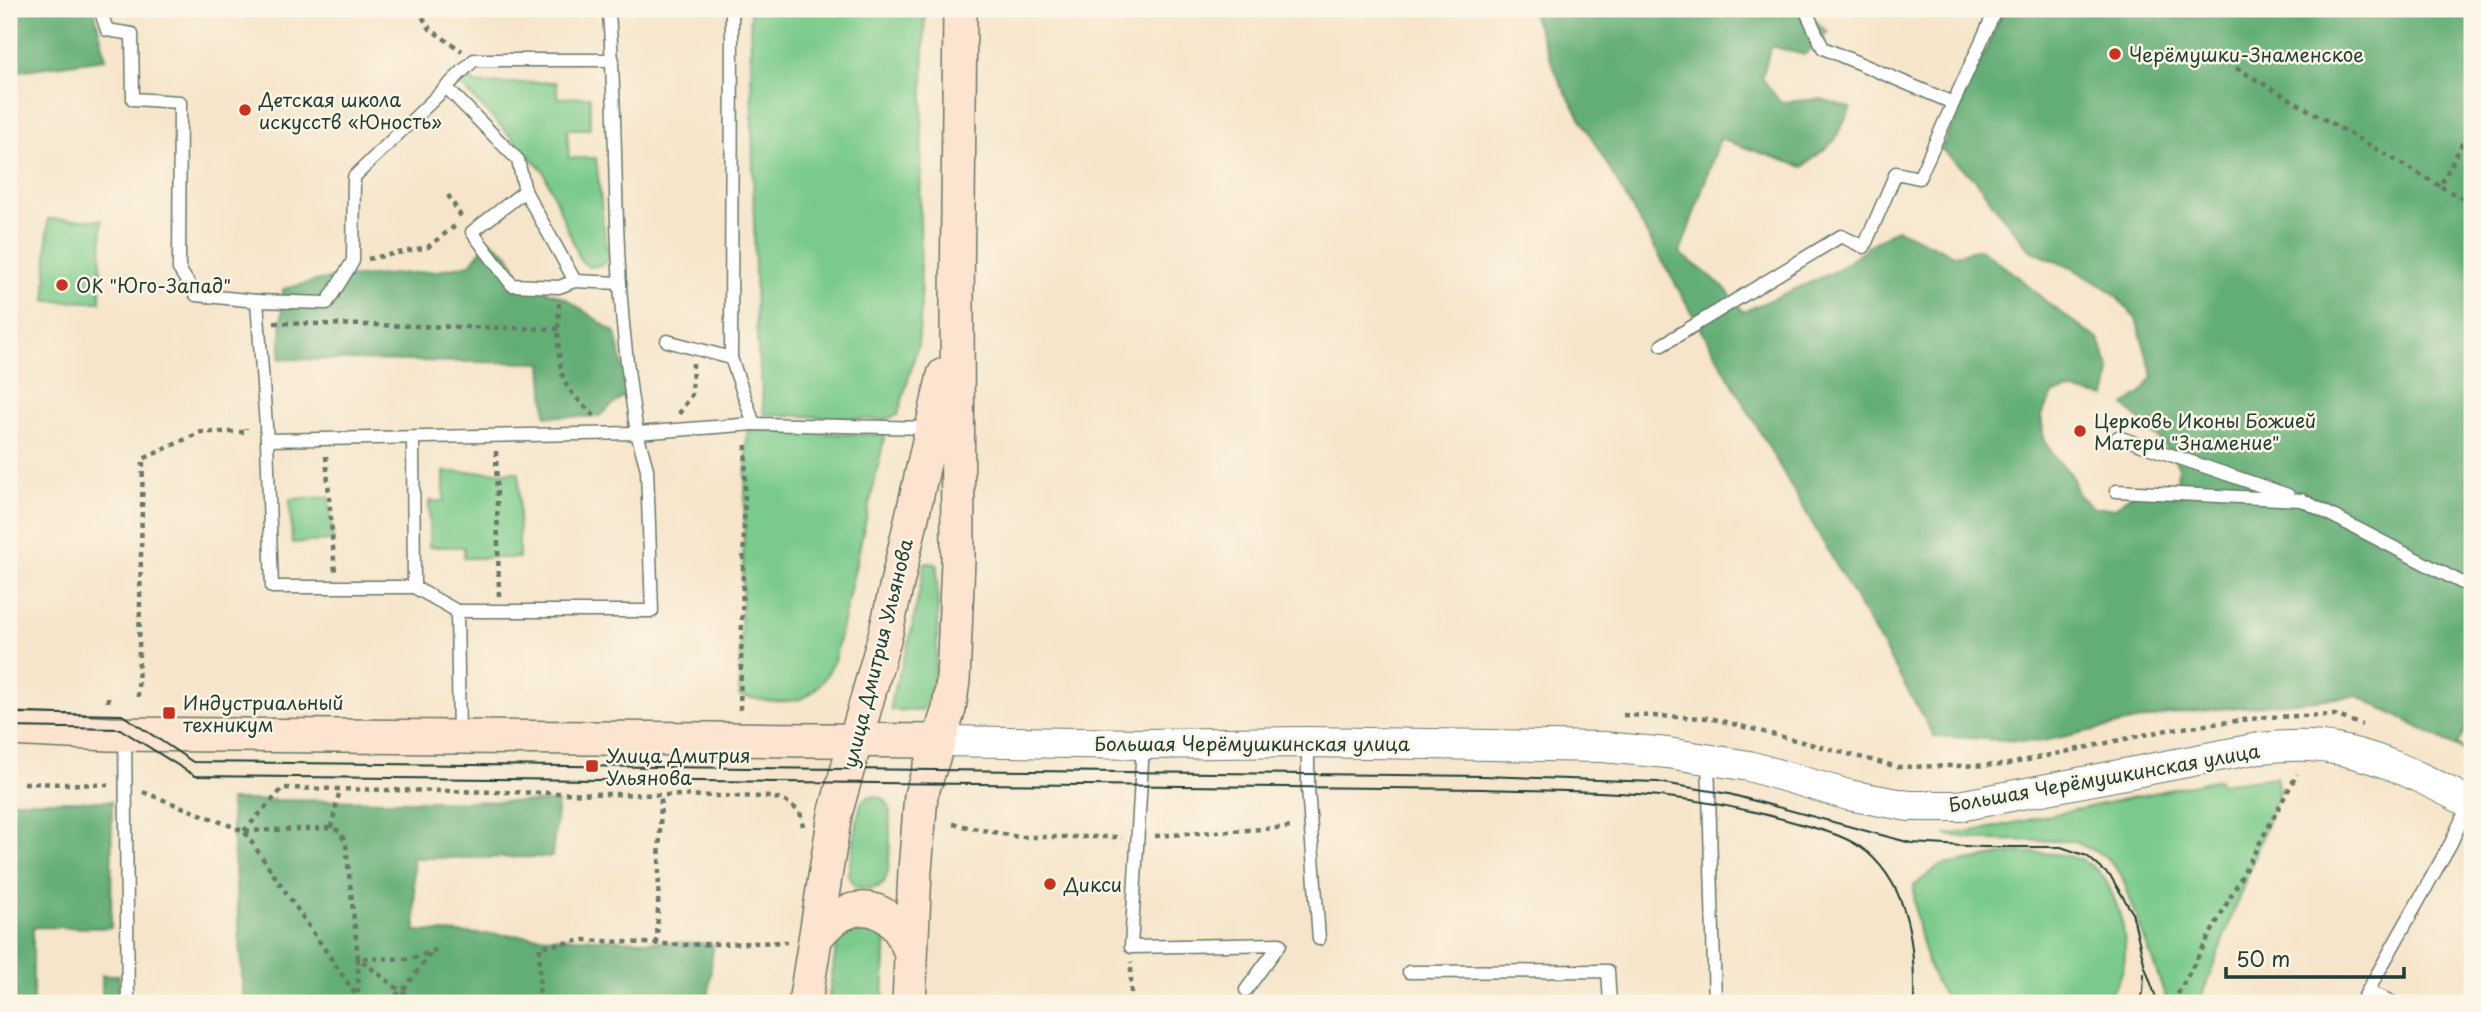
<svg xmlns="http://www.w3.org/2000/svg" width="2481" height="1012" viewBox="0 0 2481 1012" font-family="'Playpen Sans',sans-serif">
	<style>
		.green { fill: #7aca8b; stroke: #4c8460; stroke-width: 2 }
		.forest { fill: #63ae77; stroke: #417656; stroke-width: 2 }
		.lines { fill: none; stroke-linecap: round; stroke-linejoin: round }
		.service-casing { stroke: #6a7869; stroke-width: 15 }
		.tertiary-casing { stroke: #6a7869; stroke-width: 32 }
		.secondary-casing { stroke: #6a7869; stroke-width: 36 }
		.path { stroke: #6a7869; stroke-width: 4.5; stroke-dasharray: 5 5; stroke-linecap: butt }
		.service { stroke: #fff; stroke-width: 12 }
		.tertiary { stroke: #fff; stroke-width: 30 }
		.secondary { stroke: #fde4d0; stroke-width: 33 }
		.tram { stroke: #1f3d34; stroke-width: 2 }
		.poi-dot { fill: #c8321e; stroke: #fcf5e5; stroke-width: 2.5 }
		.labels { text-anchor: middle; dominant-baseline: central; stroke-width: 5; stroke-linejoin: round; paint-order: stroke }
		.poi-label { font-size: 19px; fill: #1f3d34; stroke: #fcf5e5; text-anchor: start }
		.street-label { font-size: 19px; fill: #1f3d34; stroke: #fcf5e5 }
	</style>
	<rect width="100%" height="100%" fill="#fcf5e5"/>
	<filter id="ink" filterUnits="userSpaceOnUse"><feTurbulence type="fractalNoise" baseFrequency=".0143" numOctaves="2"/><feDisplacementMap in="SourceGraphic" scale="14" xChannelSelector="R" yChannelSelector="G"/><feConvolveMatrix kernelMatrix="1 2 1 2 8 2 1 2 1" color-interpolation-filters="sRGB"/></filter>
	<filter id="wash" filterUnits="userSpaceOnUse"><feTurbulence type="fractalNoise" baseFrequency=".00686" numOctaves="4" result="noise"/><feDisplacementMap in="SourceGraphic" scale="28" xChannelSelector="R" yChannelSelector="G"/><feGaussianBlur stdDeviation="1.57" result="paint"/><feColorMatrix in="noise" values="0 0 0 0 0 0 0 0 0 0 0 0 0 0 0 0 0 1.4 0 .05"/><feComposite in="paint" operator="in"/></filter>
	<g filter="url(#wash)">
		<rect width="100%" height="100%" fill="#f6e5cb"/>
		<!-- green -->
		<g class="green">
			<path d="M750,9H925L920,207L921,309L918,344L898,415L883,420L764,414L756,325Z"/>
			<path d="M467,74L476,84L556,82L558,98L590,97V129H567L569,158H596L606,248L612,249L611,258L602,265L589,267L581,261L543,170L459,83L462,77Z"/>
			<path d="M48,219L102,220L100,302L46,301Z"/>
			<path d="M747,431L885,435L834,661C810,711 788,704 739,696Z"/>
			<path d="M444,472H519V558H464V547H429V501H444Z"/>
			<path d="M329,497L333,541L292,543L290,499Z"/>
			<path d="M925,563L937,564C937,600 943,684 921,711L891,710V700L909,642Z"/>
			<path d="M2276,777L2279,792L2199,1003H2168L2121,874L2105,856L2073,841L1985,840L1945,835L1986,829L2219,779L2220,784Z"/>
			<path d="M870,796C881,796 886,798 890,809C889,825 892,870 884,882C879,888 871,889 864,888C854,888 851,883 848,875L860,807L863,800Z"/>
			<path d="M2019,852C2045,854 2074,851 2096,869C2105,876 2109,887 2113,896C2128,931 2135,980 2098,1003H1950C1926,975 1914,922 1914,886L1939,866Z"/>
			<path d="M846,918L886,929L883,1003H828L839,927Z"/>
		</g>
		<!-- forest -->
		<g class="forest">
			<path d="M9,9H94L106,59L9,72Z"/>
			<path d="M1530,9H1801L1828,32L1804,55L1771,46L1762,78L1780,102L1821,99L1851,108L1834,141L1803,167L1720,139L1680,253L1724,287L1743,312L1836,271L1870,245L1897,229L1954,255L1980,249L2017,276L2051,306L2099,340L2110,370L2106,397L2069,390L2054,393L2041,415L2044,441L2058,461L2071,474L2079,496L2094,508H2115L2141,486L2156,490L2177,488L2178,465L2161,441L2124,405L2141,394L2153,376L2136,319L2112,292L2072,268L2031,251L2001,215L1975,179L1941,149L2004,9H2472V732L2466,729L2457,745L2472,753V755L2358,696L2168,714L2039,742L1934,736L1561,84Z"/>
			<path d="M489,240L509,254L521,281L565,298L616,333L628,392L598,417L546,416L542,363L280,359L283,289L320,280L437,271L470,264Z"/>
			<path d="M230,800L558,802L552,857L413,858L416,931L713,944L708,1003H244Z"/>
			<path d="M9,801H112L111,928L33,927V1003H9Z"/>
			<rect x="102" y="975" width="17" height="28"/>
		</g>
	</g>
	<g filter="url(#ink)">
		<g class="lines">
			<!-- service casing -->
			<g class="service-casing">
				<g id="service">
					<path d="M100,9L107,30L132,34L133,99L180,102L179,269L196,295L257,301L327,303L353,261L354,177L474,60H613"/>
					<path d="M732,9L731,358L754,424L930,428"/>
					<path d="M1805,9L1823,48L1953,103"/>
					<path d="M609,13C616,103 614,194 620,285C623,334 629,384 637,433L754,424"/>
					<path d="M446,87L518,160L525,191L575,281L620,283"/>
					<path d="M525,191L472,232L512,285L559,287L575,281"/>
					<path d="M257,301L267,440L637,433L647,469L652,611H457L459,736"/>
					<path d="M667,341L731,358"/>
					<path d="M1662,345L1841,236L1864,247L1896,173L1919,178L1996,9"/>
					<path d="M2118,437L2288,495"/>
					<path d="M413,438L414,587"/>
					<path d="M267,440L272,587H414L457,611"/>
					<path d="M2116,491L2302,500L2472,588"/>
					<path d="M125,734L128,1003"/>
					<path d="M1308,743V788L1319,939"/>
					<path d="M1143,745L1131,947L1280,944L1246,990"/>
					<path d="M1708,759L1715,1003"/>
					<path d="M1409,972L1608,971L1610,1003"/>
					<path d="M2368,991L2394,1003"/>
					<path d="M2361,1003L2451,843L2469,803"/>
				</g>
			</g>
			<!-- tertiary casing -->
			<g class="tertiary-casing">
				<path id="tertiary" d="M938,741L1143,744L1308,742L1603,747L1668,753L1749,766L1848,795L1909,806H1959L2259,748C2275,747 2293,745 2309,746C2368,749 2421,777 2472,804"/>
			</g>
			<!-- secondary casing -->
			<g class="secondary-casing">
				<g id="secondary">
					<path d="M9,729L110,734L938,741"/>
					<path d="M817,936C851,893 894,902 911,954"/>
					<path d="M805,1003L835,814L886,632L944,375"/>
					<path d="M909,1003L915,871L921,795L949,709L953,681L958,560L957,304L960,9"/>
				</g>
			</g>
			<!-- path -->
			<g class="path">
				<path d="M333,9H341"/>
				<path d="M397,9L418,11"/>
				<path d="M417,9L430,29L462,51"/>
				<path d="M2236,68L2440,186"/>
				<path d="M2472,125L2440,186L2472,204"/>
				<path d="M448,195L462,218"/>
				<path d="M368,259L428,247L456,225"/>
				<path d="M559,303C558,324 556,369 567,386C574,397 585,406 594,416"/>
				<path d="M274,323L558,329"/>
				<path d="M679,414L692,394L693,363"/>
				<path d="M496,451L499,596"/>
				<path d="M326,456L335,573"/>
				<path d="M108,697V707"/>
				<path d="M138,697L143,459L201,432H246V428"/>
				<path d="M740,710L746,442"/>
				<path d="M1623,715L1710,718L1898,767L2004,765L2167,730L2267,717L2335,715L2362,725"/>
				<path d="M24,783L108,785"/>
				<path d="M143,792L244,831L358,998"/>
				<path d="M953,824L1018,837H1122"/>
				<path d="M331,828L340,789"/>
				<path d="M244,831L283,788L772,797L787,802L800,812L803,826"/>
				<path d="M245,831L331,828L340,831L346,845L358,958L402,992L420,1003"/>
				<path d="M1155,836L1293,827"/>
				<path d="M657,944L661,795"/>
				<path d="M9,961L18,962"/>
				<path d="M358,1003V958L411,959L441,948"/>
				<path d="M377,1003L402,992L431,953"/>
				<path d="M539,1003L540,947L584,940L681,945L787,942"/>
				<path d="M1131,1003V962"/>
				<path d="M2173,1003L2297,774"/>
			</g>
			<!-- service -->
			<use href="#service" class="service"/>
			<!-- tertiary -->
			<use href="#tertiary" class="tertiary"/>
			<!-- secondary -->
			<use href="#secondary" class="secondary"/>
			<!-- tram -->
			<g class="tram">
				<path d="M9,713L122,715L193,762L1483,776L1657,782L1729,794L1911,843L1983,847H2061L2087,856L2111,877L2132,912L2145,967L2158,1003"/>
				<path d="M9,727L120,729L195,776L1484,789C1541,791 1602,790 1659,796C1707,801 1757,811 1804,825C1826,831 1849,837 1867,852C1911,890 1915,950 1914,1003"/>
				<path d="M2138,1003L2143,993L2144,974"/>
			</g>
		</g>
	</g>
	<!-- markers -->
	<g class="poi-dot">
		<circle cx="2115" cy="54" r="7"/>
		<circle cx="245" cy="110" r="7"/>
		<circle cx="62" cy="285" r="7"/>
		<circle cx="2080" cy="431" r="7"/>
		<rect x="162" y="706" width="14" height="14" rx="3.5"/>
		<rect x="585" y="759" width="14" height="14" rx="3.5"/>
		<circle cx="1050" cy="884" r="7"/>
	</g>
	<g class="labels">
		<!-- poi labels -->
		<g class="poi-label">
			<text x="2129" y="54">Черёмушки-Знаменское</text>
			<text x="259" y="99">Детская школа<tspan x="259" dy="22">искусств «Юность»</tspan></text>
			<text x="76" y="285">ОК "Юго-Запад"</text>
			<text x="2094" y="420">Церковь Иконы Божией<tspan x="2094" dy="22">Матери "Знамение"</tspan></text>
			<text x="183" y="702">Индустриальный<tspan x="183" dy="22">техникум</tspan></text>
			<text x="606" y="755">Улица Дмитрия<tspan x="606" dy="22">Ульянова</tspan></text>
			<text x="1064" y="884">Дикси</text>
		</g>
		<!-- street labels -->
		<g class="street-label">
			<text transform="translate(877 653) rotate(-76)">улица Дмитрия Ульянова</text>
			<text x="1252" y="743">Большая Черёмушкинская улица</text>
			<text transform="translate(2104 777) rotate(-10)">Большая Черёмушкинская улица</text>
		</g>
	</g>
	<!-- margin -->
	<rect width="2481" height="1012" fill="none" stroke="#fcf5e5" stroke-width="35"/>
	<!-- scale -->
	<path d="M2226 967v10h178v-10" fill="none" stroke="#1f3d34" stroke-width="3.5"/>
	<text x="2236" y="967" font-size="21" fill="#1f3d34" stroke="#fcf5e5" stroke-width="5" paint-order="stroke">50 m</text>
</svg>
